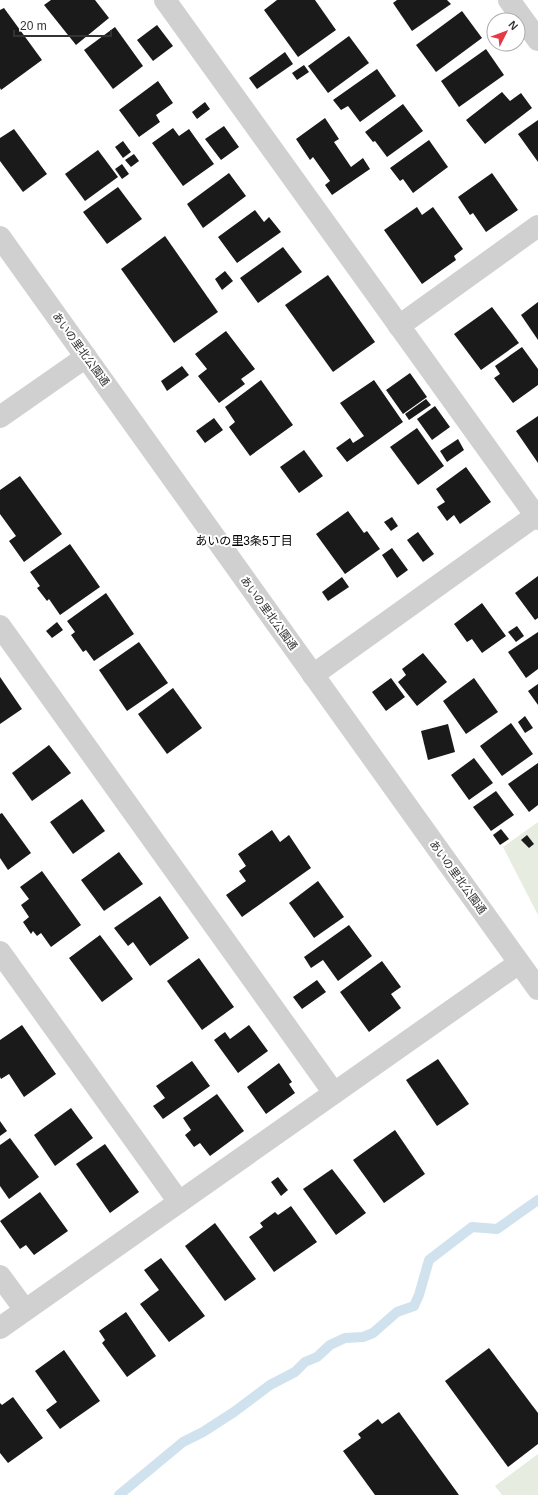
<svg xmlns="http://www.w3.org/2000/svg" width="538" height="1495" viewBox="0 0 538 1495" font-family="Arial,'Noto Sans JP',sans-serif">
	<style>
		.green { fill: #e6ecdf }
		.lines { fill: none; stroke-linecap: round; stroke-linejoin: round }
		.stream { stroke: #cfe2ee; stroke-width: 10 }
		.building { fill: #1a1a1a }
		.minor { stroke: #d0d0d0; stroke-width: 22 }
		.labels { text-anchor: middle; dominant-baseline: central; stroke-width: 4; stroke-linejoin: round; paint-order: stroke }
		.street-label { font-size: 11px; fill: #333; stroke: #fff }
		.neighbourhood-label { font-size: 12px; fill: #000; stroke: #fff }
	</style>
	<rect width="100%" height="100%" fill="#fff"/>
	<!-- green -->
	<g class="green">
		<path d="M538,822V915L503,847Z"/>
		<path d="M538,1454V1495H502L495,1486Z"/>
	</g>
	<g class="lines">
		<!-- stream -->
		<path class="stream" d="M119,1495L183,1442L203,1432L234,1412L270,1385L295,1372L305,1362L317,1357L330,1345L345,1338L363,1337L373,1333L397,1312L414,1306L419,1295L429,1260L472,1227L497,1229L538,1200"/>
	</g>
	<!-- building -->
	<g class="building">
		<path d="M51,0H95L109,18L76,45L44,5Z"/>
		<path d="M277,0H315L336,30L298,57L264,10Z"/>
		<path d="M397,0H447L451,4L412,31L393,3Z"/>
		<path d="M4,8L42,60L1,90L0,88V10Z"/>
		<path d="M462,11L482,38L436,72L416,45Z"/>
		<path d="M157,25L173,46L153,61L137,40Z"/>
		<path d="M115,27L143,66L113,89L84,50Z"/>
		<path d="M349,36L369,63L328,93L308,66Z"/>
		<path d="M486,49L504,75L459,107L441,81Z"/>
		<path d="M285,52L293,64L257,89L249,78Z"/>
		<path d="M304,65L309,72L297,80L292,73Z"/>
		<path d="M377,69L396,96L360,122L348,106L341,110L333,100Z"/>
		<path d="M158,81L173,103L156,115L160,122L139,137L119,110Z"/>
		<path d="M502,92L510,101L521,93L532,108L485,144L466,120Z"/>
		<path d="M205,102L210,109L197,119L192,112Z"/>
		<path d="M403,104L423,131L387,157L375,141L373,142L365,132Z"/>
		<path d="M325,118L339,139L334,142L351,167L363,158L370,169L332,195L325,185L330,181L313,157L310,160L296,139Z"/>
		<path d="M538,120V162L518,134Z"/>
		<path d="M224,126L239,147L221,160L205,139Z"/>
		<path d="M173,128L179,136L189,129L214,164L183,186L152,143Z"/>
		<path d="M14,129L47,174L23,192L0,161V138Z"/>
		<path d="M429,140L448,167L413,193L403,179L400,181L390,168Z"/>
		<path d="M123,141L131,152L123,158L115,147Z"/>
		<path d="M98,150L118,177L85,201L65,174Z"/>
		<path d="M134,154L139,161L131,167L125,160Z"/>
		<path d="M122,164L129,174L122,179L115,169Z"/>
		<path d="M229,173L246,196L203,228L187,204Z"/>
		<path d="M492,173L518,210L486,232L473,213L470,215L458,197Z"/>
		<path d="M118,187L142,219L107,244L83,212Z"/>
		<path d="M417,207L422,215L433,207L463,249L454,256L456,260L422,284L384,230Z"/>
		<path d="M255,210L264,222L269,217L281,232L237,263L218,237Z"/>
		<path d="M165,236L218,312L174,343L121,269Z"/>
		<path d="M283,247L302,272L258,303L240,278Z"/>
		<path d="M225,271L233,281L222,290L215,279Z"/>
		<path d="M328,275L375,342L333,372L285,305Z"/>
		<path d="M538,302V340L521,315Z"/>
		<path d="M492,307L519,343L481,370L454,334Z"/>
		<path d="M226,331L255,369L241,379L245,384L219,403L198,376L207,369L195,354Z"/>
		<path d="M522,347L538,369V385L513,403L494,378L500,374L495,366Z"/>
		<path d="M182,366L189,375L167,391L161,381Z"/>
		<path d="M410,373L427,397L403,414L386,390Z"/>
		<path d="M261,380L293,425L250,456L229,427L235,422L225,407Z"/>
		<path d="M374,380L403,422L347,462L336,448L350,438L353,443L364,436L340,403Z"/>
		<path d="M426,399L431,405L409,420L405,414Z"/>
		<path d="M435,406L450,427L432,440L417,419Z"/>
		<path d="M538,416V463L516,431Z"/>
		<path d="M214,418L223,430L205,443L196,431Z"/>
		<path d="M417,428L444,466L418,485L390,447Z"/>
		<path d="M458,439L464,450L447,462L440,451Z"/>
		<path d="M304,450L323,476L299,493L280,467Z"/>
		<path d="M466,467L491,502L460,524L454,515L447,521L437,507L445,502L436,489Z"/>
		<path d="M20,476L62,534L24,562L9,541L16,536L0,514V490Z"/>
		<path d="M348,511L364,533L367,531L380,549L345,574L316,534Z"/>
		<path d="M392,517L398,526L391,531L384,522Z"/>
		<path d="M418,532L434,554L423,562L407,540Z"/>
		<path d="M70,544L100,587L60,615L49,599L47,601L37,588L40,586L30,572Z"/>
		<path d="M392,548L408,570L397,578L382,555Z"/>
		<path d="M538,576V618L535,620L515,593Z"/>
		<path d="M342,577L349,587L328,601L322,592Z"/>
		<path d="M106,593L134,634L94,661L86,650L83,652L71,635L75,632L67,621Z"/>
		<path d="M482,603L506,636L482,653L472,639L467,642L454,624Z"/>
		<path d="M57,622L63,630L52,638L46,631Z"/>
		<path d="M517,626L524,636L516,642L508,632Z"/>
		<path d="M538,632V669L526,678L508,652Z"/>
		<path d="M139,642L168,683L127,711L99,670Z"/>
		<path d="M423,653L447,682L417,706L398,682L406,675L402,669Z"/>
		<path d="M0,677L22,709L0,724Z"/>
		<path d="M391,678L405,697L386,711L372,692Z"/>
		<path d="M474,678L498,712L466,734L443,701Z"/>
		<path d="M538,684V705L528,691Z"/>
		<path d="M173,688L202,728L167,754L138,714Z"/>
		<path d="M525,716L533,728L525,733L518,722Z"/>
		<path d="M511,723L533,754L502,776L480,746Z"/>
		<path d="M448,724L455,752L428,760L421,731Z"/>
		<path d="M49,745L71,773L32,801L12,773Z"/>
		<path d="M474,758L493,783L469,800L451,775Z"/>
		<path d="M538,763V805L529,812L508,784Z"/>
		<path d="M496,791L514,815L491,831L473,807Z"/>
		<path d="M82,799L105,831L73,854L50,822Z"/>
		<path d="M2,813L31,853L8,870L0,858V814Z"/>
		<path d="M501,829L509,839L500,845L493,835Z"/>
		<path d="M272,830L280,842L289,835L311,868L242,917L226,895L246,881L239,871L246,866L238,854Z"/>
		<path d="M527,835L534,844L529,848L521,840Z"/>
		<path d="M119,852L143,884L104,911L81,880Z"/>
		<path d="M42,871L81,925L51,947L41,933L37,936L33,931L31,934L23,922L29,917L21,905L29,899L20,887Z"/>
		<path d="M318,881L344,917L314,938L289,903Z"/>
		<path d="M160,896L189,938L150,966L133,942L128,946L114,928Z"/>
		<path d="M349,925L372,956L338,981L323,960L311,968L304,957Z"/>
		<path d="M100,935L133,979L102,1002L69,958Z"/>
		<path d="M199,958L234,1007L202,1030L167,981Z"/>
		<path d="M382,961L401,987L391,994L401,1008L369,1032L340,992Z"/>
		<path d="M317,980L326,992L302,1009L293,997Z"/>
		<path d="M22,1025L56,1074L24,1097L9,1074L1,1079L0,1077V1040Z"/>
		<path d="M249,1025L268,1051L238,1073L214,1040L225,1032L230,1039Z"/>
		<path d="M438,1059L469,1104L437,1126L406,1080Z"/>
		<path d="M192,1061L210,1086L163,1119L153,1106L165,1098L156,1086Z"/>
		<path d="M279,1063L292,1082L289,1084L295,1093L266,1114L247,1087Z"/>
		<path d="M217,1094L244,1131L210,1156L200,1143L194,1147L185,1135L191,1130L183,1118Z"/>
		<path d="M71,1108L93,1138L55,1166L34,1135Z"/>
		<path d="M0,1121L7,1131L0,1136Z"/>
		<path d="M395,1130L425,1174L384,1203L353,1160Z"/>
		<path d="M10,1138L39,1177L9,1199L0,1186V1145Z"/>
		<path d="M105,1144L139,1192L110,1213L76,1164Z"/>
		<path d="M332,1169L366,1213L336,1235L303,1189Z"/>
		<path d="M278,1177L288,1190L281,1196L271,1182Z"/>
		<path d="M40,1192L68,1231L34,1255L26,1245L20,1249L0,1221Z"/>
		<path d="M291,1206L317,1242L274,1272L249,1237L263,1227L260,1223L275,1212L278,1215Z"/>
		<path d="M215,1223L256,1279L225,1301L185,1246Z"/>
		<path d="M161,1258L205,1316L169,1342L140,1304L159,1290L144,1270Z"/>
		<path d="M126,1312L156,1356L127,1377L102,1343L105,1340L99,1331Z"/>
		<path d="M489,1348L538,1413V1444L508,1467L445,1381Z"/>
		<path d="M64,1350L100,1401L60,1429L46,1410L57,1402L35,1371Z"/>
		<path d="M13,1397L43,1438L8,1463L0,1453V1403L2,1405Z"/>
		<path d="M399,1412L459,1495H375L343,1451L361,1438L358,1434L378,1419L382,1424Z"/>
	</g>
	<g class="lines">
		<!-- minor -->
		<g class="minor">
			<path d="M165,0L538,519"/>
			<path d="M509,0L538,40"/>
			<path d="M0,237L538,989"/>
			<path d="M399,326L538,226"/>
			<path d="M0,417L86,357"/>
			<path d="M0,626L334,1093"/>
			<path d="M313,675L538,514"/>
			<path d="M0,952L179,1202"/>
			<path d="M0,1276L25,1310"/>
			<path d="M0,1328L519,963"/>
		</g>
	</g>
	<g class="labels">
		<!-- street labels -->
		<g class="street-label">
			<text transform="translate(81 349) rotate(54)">あいの里北公園通</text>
			<text transform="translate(269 613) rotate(54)">あいの里北公園通</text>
			<text transform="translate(458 877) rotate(54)">あいの里北公園通</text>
		</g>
		<!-- neighbourhood labels -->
		<g class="neighbourhood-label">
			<text x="244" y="541">あいの里3条5丁目</text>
		</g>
	</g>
	<!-- north arrow -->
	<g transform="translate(506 32) rotate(48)"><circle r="19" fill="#ffffff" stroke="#adadad"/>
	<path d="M0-3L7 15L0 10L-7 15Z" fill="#e63946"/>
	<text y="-6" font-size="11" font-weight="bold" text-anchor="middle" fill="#333333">N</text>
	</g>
	<!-- scale -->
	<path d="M14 30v6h97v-6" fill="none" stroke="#333333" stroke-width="2"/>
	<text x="20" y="30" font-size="12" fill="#333333" stroke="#ffffff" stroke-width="3" paint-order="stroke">20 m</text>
</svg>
